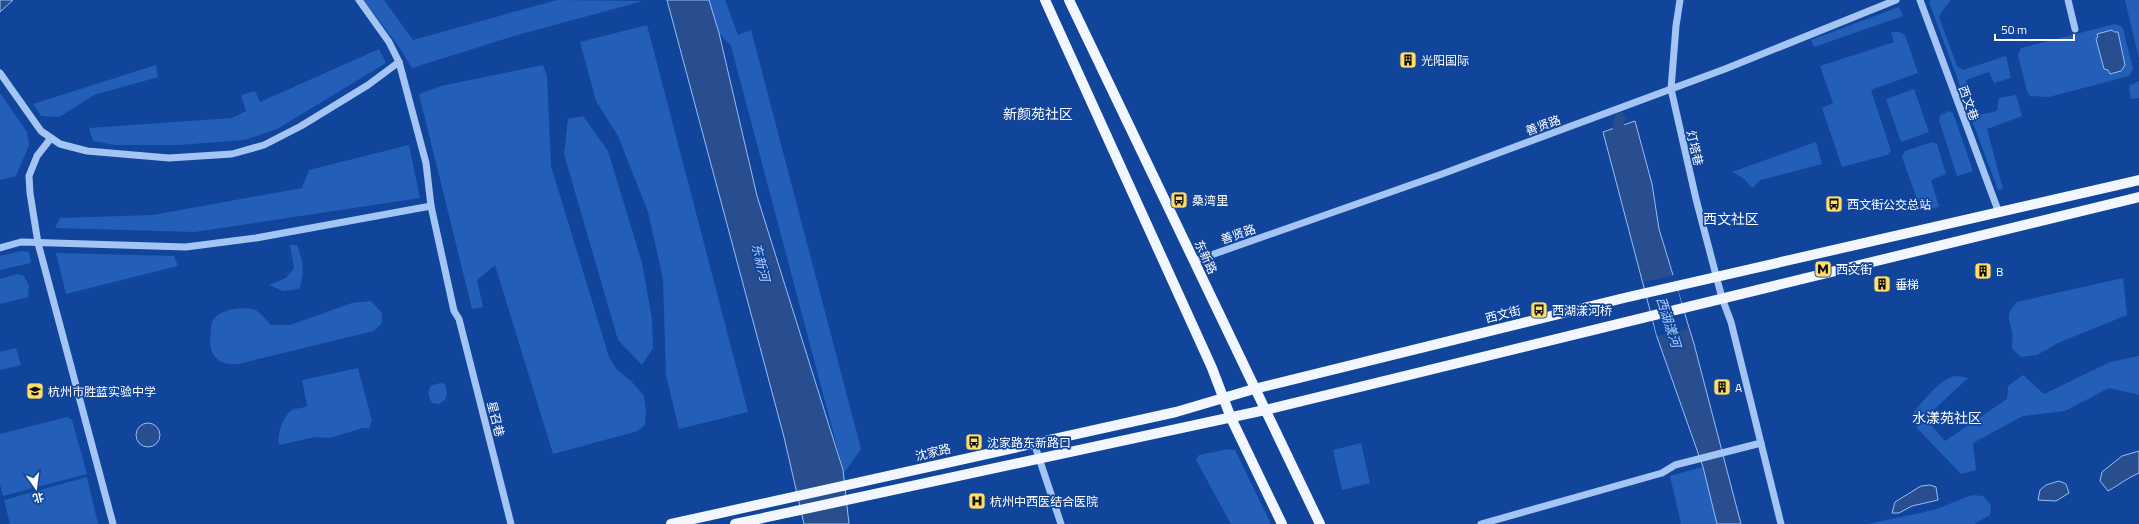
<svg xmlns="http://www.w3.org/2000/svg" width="2139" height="524" viewBox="0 0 2139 524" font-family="'Titillium Web','Noto Sans SC',sans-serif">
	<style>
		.green { fill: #235eb9 }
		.water { fill: #284e8f; stroke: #96bef8 }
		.pier { fill: #11459b }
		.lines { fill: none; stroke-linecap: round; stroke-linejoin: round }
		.canal { stroke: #284e8f; stroke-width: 11 }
		.minor { stroke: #a4c4f4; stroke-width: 7 }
		.major { stroke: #f2f6ff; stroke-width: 10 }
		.labels { text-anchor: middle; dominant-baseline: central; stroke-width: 3.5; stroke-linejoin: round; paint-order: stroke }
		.poi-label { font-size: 12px; fill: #fff; stroke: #11459b; text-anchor: start }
		.street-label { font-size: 12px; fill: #fff; stroke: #11459b }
		.water-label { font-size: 13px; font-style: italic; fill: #b1cefb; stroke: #11459b }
		.quarter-label { font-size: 14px; fill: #fff; stroke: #11459b }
	</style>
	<rect width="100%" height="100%" fill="#11459b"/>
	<!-- green -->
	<g class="green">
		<path d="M363,0H384L413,40L557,0L643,1L514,36L412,68L397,44Z"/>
		<path d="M709,0H725L738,35L751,30L861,449L844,473L731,46L719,33Z"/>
		<path d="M1931,0H1951L1942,11L1939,17L1957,66L1963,70L2006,56L2011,78L1994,83L1989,72L1966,80L1969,90L1962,91L1929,2Z"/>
		<path d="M2125,0H2139V59Z"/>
		<path d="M1899,7L1903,16L1814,47L1811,40Z"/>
		<path d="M2115,24L2121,26L2123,29L2133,69L2129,76L2049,97L2030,96L2027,91L2018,55L2021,48Z"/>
		<path d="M647,25L748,412L679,429L666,375L663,279L648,212L618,136L596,101L580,42Z"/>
		<path d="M1891,32H1899L1905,35L1918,73L1871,90L1891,151L1887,155L1842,167L1822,108L1833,103L1820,66L1894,42Z"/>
		<path d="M379,49L386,63L277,129L244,140L179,145H115L93,141L89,128L232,118L246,111L241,95L255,91L260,102Z"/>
		<path d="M156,65L158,77L94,95L59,117L41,116L33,104Z"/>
		<path d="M543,65L547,76L551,166L609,357L617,370L631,381L644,396L646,411L645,425L638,431L553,454L495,265L477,280L483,307L472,309L419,94L441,86Z"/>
		<path d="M2139,81V98L2131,99L2129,86Z"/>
		<path d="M1914,89L1929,132L1901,142L1886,99Z"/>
		<path d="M0,93L27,132L29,145L16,176L0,180Z"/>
		<path d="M2016,95L2022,116L1987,129L2003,189L1998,190L1967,107L1972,106L1976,114H1985L1997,111L1999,98Z"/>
		<path d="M1949,111L1953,113L1973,171L1957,176L1939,120L1940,115Z"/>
		<path d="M583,116L608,151L642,263L652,319L653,348L642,365L618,340L564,154L568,119Z"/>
		<path d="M1816,142L1822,164L1761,180L1752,188L1743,178L1732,172Z"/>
		<path d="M1932,142L1937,144L1946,174L1931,180L1939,207L1921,210L1902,157L1905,151Z"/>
		<path d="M409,145L420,198L195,232L55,228L60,218L153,215L302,188L309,170Z"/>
		<path d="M290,245H297C303,260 305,274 299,289L283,291L269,285L286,278L294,268Z"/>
		<path d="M22,251L29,252L31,263L0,270V256Z"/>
		<path d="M56,253L174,256L178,266L66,294Z"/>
		<path d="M17,274L24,276L29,286L28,297L0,304V279Z"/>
		<path d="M2123,278L2127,315L2058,343L2037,355L2021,357L2012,349C2012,344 2013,337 2012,332C2009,317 2005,316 2017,302Z"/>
		<path d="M371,301L382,313V323L374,331L238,364C216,366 207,352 211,331C211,327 211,322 214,319C221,309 244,306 255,310C261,313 267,321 271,325H290L352,303Z"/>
		<path d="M16,348L21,365L0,370V352Z"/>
		<path d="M2139,356V395L2109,388L2065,411L2023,416L1973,443L1976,470L1961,474L1917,428L1914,412C1923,401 1940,379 1955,376C1959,376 1964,377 1968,378L1925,418L1945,441L2007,399L2008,386L2023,375L2044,394L2110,362Z"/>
		<path d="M358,368L372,421L369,428H363L330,438L315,437L279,445C277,433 283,415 294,409C298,408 304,408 307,406L302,380Z"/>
		<path d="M440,383L445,384L447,393L445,400L439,404L432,403C428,396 427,392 431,386Z"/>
		<path d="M67,417L72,420L87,474L3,496L0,484V434Z"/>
		<path d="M1361,443L1370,483L1342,490L1333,450Z"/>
		<path d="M1229,449L1235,450L1271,524H1231L1196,460L1199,455Z"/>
		<path d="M1703,467L1717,524H1681L1670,476Z"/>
		<path d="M87,477L98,524H10L4,500Z"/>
		<path d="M1972,495L1983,496L1991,505L1990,515L1974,524H1868L1934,510Z"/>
	</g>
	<!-- water -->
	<g class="water">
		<path d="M0,0H13L0,12Z"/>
		<path d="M667,0H709L719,33L757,196L843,470L849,524H804L784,437Z"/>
		<path d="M2112,30L2114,32H2118L2125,65L2121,71L2110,74L2108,70L2104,69L2096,39L2098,37L2097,34Z"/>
		<path d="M1635,121L1652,184L1659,229L1694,344L1741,524H1717L1703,467L1657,337L1603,132Z"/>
		<circle cx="148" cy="435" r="12"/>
		<path d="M2139,451V473C2127,478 2119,485 2108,491L2100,481L2102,472L2122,456Z"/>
		<path d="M2059,481L2066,484L2069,493L2056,501L2038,500L2040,490L2046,485Z"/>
		<path d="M1930,485L1936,487L1938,500L1912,506L1899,513H1892L1895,502L1921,486Z"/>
	</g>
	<!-- pier -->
	<path class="pier" d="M1674,275L1688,329L1657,336L1644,282Z"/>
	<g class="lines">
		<!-- canal -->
		<path class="canal" d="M1620,118L1618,127L1622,140"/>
		<!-- minor -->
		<g class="minor">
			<path d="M359,0L389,42L399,62L426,163L431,206L454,311L459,319L511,524"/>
			<path d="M1680,0L1676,26L1671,89L1696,199L1722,298L1731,322L1781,524"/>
			<path d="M1920,0L1999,213"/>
			<path d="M2068,0L2075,29"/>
			<path d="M0,73L41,131L60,144L87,151L169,158L232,154L264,145L301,126L368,85L399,62"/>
			<path d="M51,138L37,156L29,176L30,193L38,243L113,524"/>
			<path d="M0,248L21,242L186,247L256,238L431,206"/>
			<path d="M1194,261L1442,174L1725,69L1896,0"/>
			<path d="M1034,443L1061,524"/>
			<path d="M1481,524L1662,473L1675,465L1761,443"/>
		</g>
		<!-- major -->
		<g class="major">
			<path d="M1045,0L1212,368L1231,418L1282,524"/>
			<path d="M1069,0L1320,524"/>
			<path d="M671,524L1176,412L1254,389L1624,298L2139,180"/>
			<path d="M735,524L1265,410L2139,197"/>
		</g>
	</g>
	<!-- icons -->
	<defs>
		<g id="building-square" transform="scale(0.9)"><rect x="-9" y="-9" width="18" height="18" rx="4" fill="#ffdd68" stroke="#11459b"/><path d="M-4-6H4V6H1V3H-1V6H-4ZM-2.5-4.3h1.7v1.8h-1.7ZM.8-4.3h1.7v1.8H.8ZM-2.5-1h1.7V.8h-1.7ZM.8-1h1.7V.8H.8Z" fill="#111"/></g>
		<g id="bus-square" transform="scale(0.9)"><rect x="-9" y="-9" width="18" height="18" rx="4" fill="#ffdd68" stroke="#11459b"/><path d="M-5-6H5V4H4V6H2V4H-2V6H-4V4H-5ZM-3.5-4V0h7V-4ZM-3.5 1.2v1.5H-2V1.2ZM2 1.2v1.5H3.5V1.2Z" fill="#111"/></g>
		<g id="metro-square" transform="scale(0.9)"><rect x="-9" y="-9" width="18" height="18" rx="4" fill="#ffdd68" stroke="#11459b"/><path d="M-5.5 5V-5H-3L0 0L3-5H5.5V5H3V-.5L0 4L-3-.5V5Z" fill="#111"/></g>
		<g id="school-square" transform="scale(0.9)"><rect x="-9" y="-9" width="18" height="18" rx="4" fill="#ffdd68" stroke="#11459b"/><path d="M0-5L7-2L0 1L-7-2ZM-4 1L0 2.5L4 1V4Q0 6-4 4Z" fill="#111"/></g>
		<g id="hospital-square" transform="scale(0.9)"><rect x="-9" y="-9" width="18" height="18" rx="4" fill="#ffdd68" stroke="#11459b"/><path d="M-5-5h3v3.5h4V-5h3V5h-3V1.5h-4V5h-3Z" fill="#111"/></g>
	</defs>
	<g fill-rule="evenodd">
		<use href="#building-square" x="1408" y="60"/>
		<use href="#bus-square" x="1179" y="200"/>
		<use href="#bus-square" x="1834" y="204"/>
		<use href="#metro-square" x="1823" y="269"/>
		<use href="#building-square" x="1983" y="271"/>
		<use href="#building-square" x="1882" y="284"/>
		<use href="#bus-square" x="1539" y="310"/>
		<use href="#building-square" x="1722" y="387"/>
		<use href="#school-square" x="35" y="391"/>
		<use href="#bus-square" x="974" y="442"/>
		<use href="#hospital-square" x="977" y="501"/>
	</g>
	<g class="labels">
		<!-- poi labels -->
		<g class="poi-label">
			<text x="1421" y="60">光阳国际</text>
			<text x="1192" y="200">桑湾里</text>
			<text x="1847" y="204">西文街公交总站</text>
			<text x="1836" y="269">西文街</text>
			<text x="1996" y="271">B</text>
			<text x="1895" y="284">垂梯</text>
			<text x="1552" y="310">西湖漾河桥</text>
			<text x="1735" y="387">A</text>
			<text x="48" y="391">杭州市胜蓝实验中学</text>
			<text x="987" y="442">沈家路东新路口</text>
			<text x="990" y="501">杭州中西医结合医院</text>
		</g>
		<!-- street labels -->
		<g class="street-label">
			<text transform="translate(1969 103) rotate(70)">西文巷</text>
			<text transform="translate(1543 125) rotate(-20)">善贤路</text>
			<text transform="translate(1695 148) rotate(77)">灯塔巷</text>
			<text transform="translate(1238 234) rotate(-19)">善贤路</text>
			<text transform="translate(1206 257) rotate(65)">东新路</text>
			<text transform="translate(1503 314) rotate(-14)">西文街</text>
			<text transform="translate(496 419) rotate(76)">星召巷</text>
			<text transform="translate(933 452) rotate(-13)">沈家路</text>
		</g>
		<!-- water labels -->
		<g class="water-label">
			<text transform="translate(761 262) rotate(76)">东新河</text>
			<text transform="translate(1669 322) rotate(72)">西湖漾河</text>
		</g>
		<!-- quarter labels -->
		<g class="quarter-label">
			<text x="1038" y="113">新颜苑社区</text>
			<text x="1731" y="218">西文社区</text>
			<text x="1947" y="417">水漾苑社区</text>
		</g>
	</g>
	<!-- north arrow -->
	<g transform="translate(36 488) rotate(166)" stroke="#11459b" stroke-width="3" paint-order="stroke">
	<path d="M0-3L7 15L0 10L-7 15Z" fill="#ffffff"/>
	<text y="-6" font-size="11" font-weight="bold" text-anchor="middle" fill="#ffffff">北</text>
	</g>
	<!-- scale -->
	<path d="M1995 34v6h79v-6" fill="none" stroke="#ffffff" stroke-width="2"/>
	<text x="2001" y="34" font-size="12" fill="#ffffff" stroke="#11459b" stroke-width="3" paint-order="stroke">50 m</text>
</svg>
